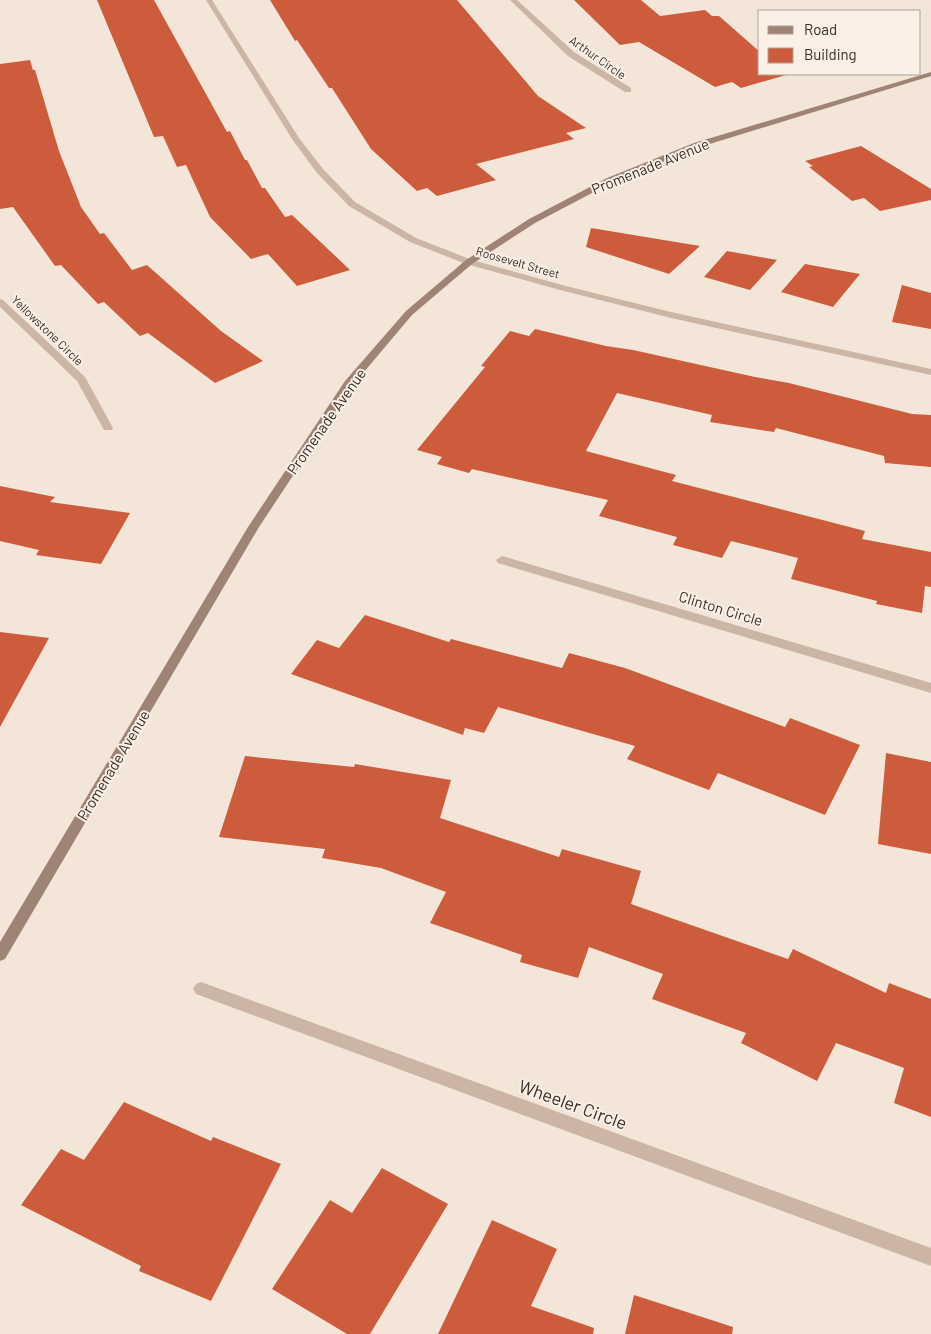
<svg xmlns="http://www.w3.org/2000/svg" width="931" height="1334" viewBox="0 0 931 1334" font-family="Barlow,sans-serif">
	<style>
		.building { fill: #cd5c3c }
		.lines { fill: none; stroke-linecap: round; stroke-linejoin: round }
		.street { fill: #cbb5a4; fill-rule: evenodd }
		.secondary { fill: #9f8375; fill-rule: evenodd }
		.labels { text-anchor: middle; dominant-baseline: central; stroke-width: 4; stroke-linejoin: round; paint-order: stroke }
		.far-street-label { font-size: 12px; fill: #362b26; stroke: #faf0e5 }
		.street-label { font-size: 15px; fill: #362b26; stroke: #faf0e5 }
		.near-street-label { font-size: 18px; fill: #362b26; stroke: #faf0e5 }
	</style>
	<rect width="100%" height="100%" fill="#f3e6d8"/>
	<!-- building -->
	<g class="building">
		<path d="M97,0H154L227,132L230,131L245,160H247L262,188H265L285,217L292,215L350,270L297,286L268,254L251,259L210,217L186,165L177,167L163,136L154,137Z"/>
		<path d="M270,0H457L538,96L586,128L566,133L574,139L476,164L496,180L437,196L427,188L417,191L371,149L332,88H329L297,40L295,41Z"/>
		<path d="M574,0H641L660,16L705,10L712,16H719L760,52V74L786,75L741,88L732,82L715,87L639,42L620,45Z"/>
		<path d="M30,60L33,70H35L59,151L81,207L100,234L104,233L132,270L147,265L221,331L263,361L215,383L148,333L140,336L104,302L98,304L61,265L55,266L13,207L0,209V64Z"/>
		<path d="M861,146L931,189V200L880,211L864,198L852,201L809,167L813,166L805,161Z"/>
		<path d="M591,228L700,246L669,274L586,247Z"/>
		<path d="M727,251L777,260L750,290L704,277Z"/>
		<path d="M805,264L860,274L833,307L781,292Z"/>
		<path d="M902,285L931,293V329L892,322Z"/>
		<path d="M535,329L606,346L633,350L755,377L789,383L912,414L931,415V467L885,463L884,456L776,428L774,432L710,422L712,415L617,393L586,451L676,475L672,481L865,531L862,539L931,552V587L925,586L922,613L876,604L877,601L791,579L798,558L731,541L722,558L673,545L677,537L599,516L608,500L472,469L469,473L437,464L442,457L417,450L485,367L481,366L510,331L529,336Z"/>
		<path d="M0,486L55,497L50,502L130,513L101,564L36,555L39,550L0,541Z"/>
		<path d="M365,615L449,642L451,639L562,668L569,653L625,668L785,727L790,718L860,745L825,815L718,773L709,790L627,759L635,746L498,707L484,733L465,728L463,735L291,674L317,640L339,648Z"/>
		<path d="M0,632L49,638L0,727Z"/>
		<path d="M886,753L931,762V854L878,844Z"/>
		<path d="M245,756L354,767L355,764L451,780L440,818L559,857L562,849L641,871L631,904L788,959L793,949L886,993L889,983L931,999V1117L894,1103L904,1068L836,1043L817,1081L741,1043L746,1033L652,999L663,974L589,947L578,978L520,962L522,955L430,923L446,892L381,868L322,858L325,849L219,837Z"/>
		<path d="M124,1102L211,1141L213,1137L281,1164L211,1301L139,1271L141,1266L21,1205L61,1149L84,1160Z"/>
		<path d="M382,1168L448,1204L370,1334H347L272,1289L330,1200L352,1213Z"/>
		<path d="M492,1220L557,1249L531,1306L594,1328L593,1334H438Z"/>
		<path d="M634,1295L733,1327L732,1334H625Z"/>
	</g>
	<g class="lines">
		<!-- street -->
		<g class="street">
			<path d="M206,0H212L299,138L323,169L355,202L416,238L472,260L566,286L671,312L931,369V375L671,318L560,290L466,264L410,242L349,206L317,173L292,139Z"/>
			<path d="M510,0H517L574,52L631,88V92H625L568,56Z"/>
			<path d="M0,299L3,300L85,377L113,428L112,430H104L77,381L0,307Z"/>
			<path d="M502,556L931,683V693L498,563L496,560Z"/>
			<path d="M201,982L931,1248V1266L196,994L193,989L196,984Z"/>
		</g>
		<!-- secondary -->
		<path class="secondary" d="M931,72V76L700,147L613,182L535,223L472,264L412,315L353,385L259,527L5,959L0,961V942L248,527L345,381L406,311L466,260L529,219L607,178L694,143Z"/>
	</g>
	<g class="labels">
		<!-- far-street labels -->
		<g class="far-street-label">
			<text transform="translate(598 57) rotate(35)">Arthur Circle</text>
			<text transform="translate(518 262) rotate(16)">Roosevelt Street</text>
			<text transform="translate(48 330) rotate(44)">Yellowstone Circle</text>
		</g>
		<!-- street labels -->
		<g class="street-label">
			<text transform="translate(650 166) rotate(-22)">Promenade Avenue</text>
			<text transform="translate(326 421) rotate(-55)">Promenade Avenue</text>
			<text transform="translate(721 608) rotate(17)">Clinton Circle</text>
			<text transform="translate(113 765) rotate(-59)">Promenade Avenue</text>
		</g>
		<!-- near-street labels -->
		<g class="near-street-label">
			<text transform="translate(573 1104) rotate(20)">Wheeler Circle</text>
		</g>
	</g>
	<!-- legend -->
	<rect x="758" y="10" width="162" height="65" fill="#faf0e5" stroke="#aca199"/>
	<rect x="768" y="26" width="25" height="8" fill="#9f8375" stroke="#aca199"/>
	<text x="804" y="35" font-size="15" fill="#362b26">Road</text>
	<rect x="768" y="48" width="25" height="15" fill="#cd5c3c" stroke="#aca199"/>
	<text x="804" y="60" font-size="15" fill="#362b26">Building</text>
</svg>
